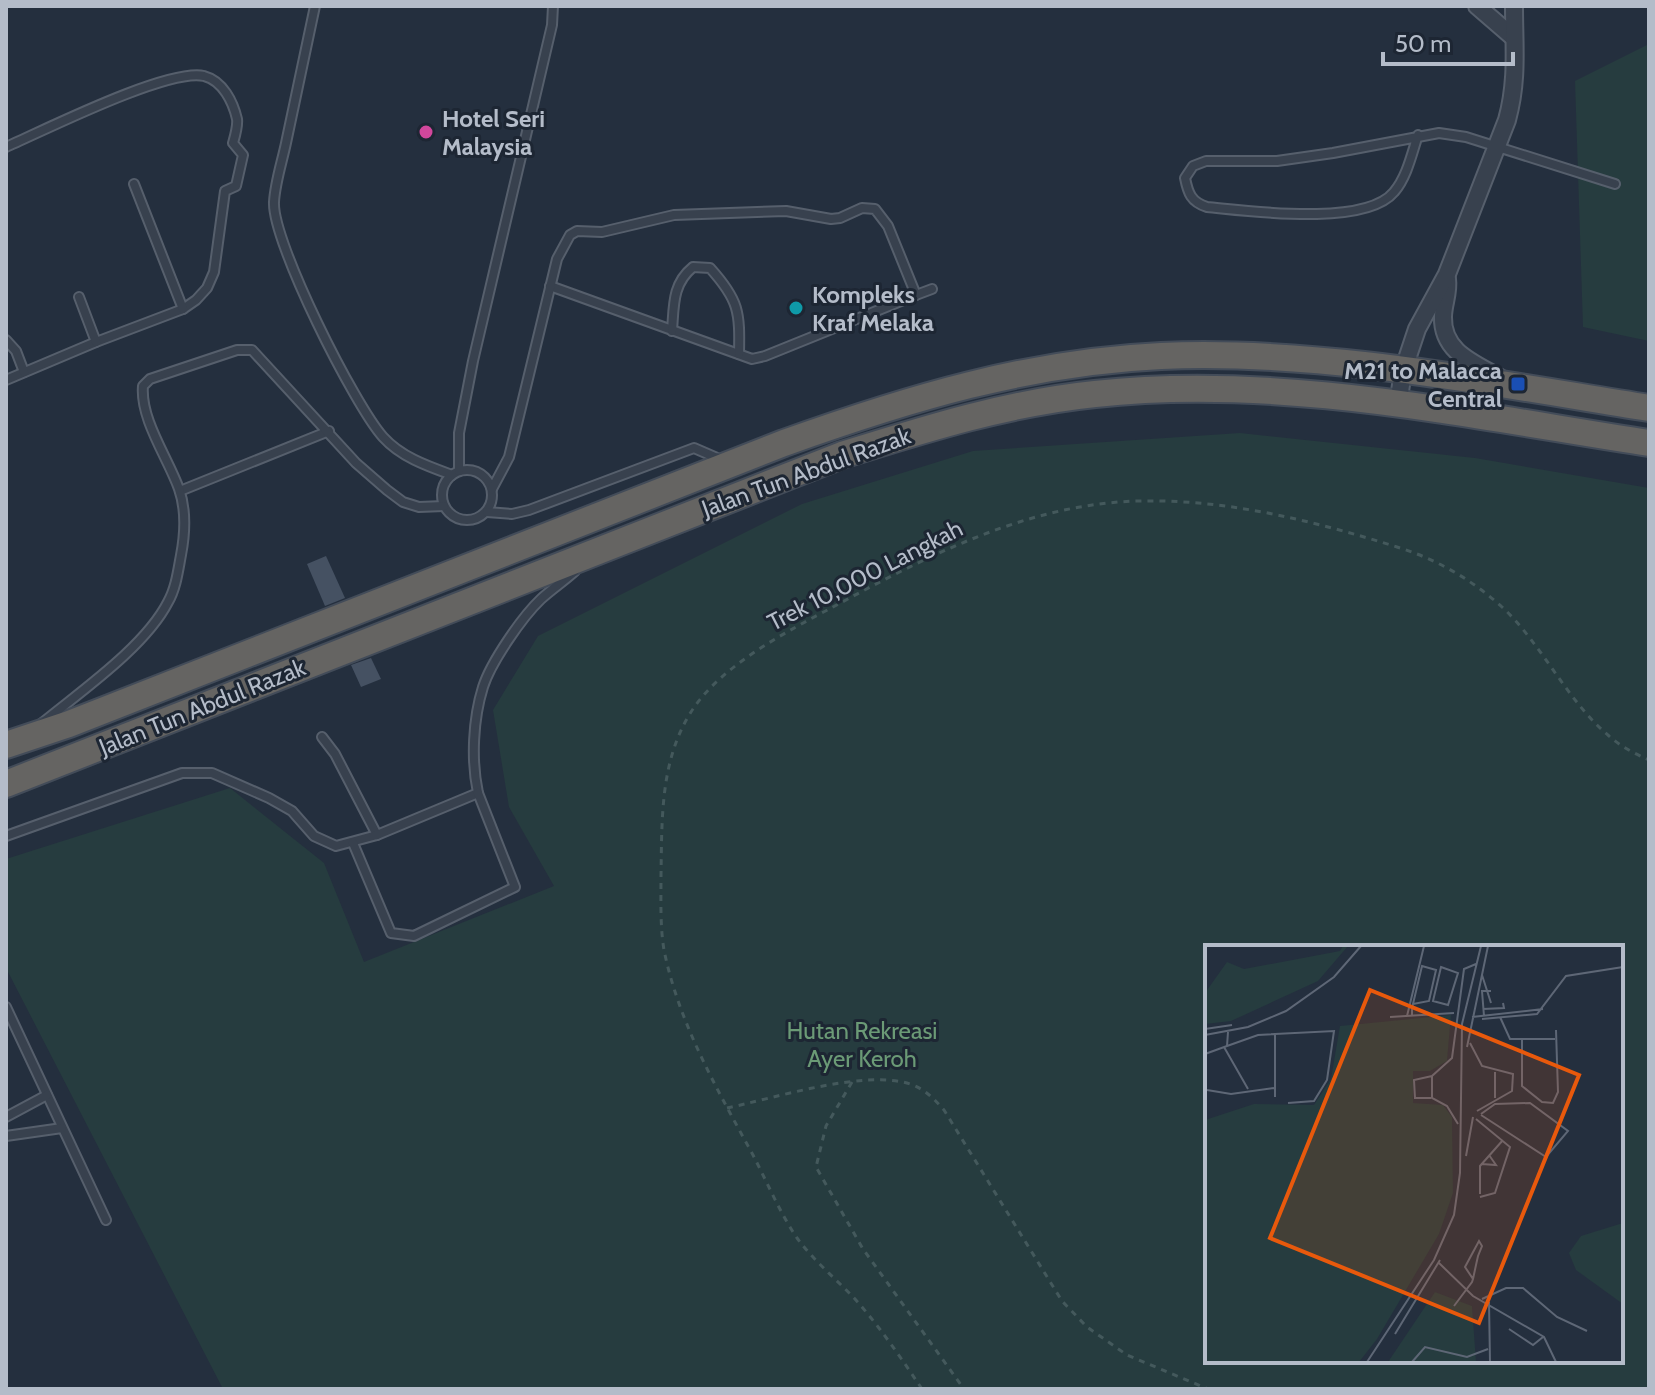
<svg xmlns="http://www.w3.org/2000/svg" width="1655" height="1395" viewBox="0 0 1655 1395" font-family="Cabin,sans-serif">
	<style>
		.green { fill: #263c3f; fill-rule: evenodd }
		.building { fill: #455162 }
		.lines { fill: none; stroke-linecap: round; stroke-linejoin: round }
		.service-casing { stroke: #565f6c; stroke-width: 12 }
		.minor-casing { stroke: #565f6c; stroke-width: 20 }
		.trunk-casing { stroke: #434c59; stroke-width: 30 }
		.path { stroke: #44595c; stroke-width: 3; stroke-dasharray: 6 6; stroke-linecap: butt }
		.service { stroke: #38414e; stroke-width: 8 }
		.minor { stroke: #38414e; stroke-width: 16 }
		.trunk { stroke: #656462; stroke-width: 26 }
		.hotel-dot { fill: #d1479c; stroke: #1d2633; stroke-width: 3 }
		.culture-dot { fill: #0f9aa8; stroke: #1d2633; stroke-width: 3 }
		.transit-dot { fill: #1a4fb4; stroke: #1d2633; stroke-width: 3 }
		.labels { text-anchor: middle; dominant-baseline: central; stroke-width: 6; stroke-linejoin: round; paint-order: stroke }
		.poi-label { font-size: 24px; font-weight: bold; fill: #b4bcc9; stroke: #1d2633; text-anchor: start }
		.street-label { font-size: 24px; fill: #b4bcc9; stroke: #1d2633 }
		.park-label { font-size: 24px; fill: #6b9a76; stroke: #1d2633 }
		.inset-road { fill: none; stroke: #5e6776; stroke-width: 2 }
		.view { fill: #e8590c; fill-opacity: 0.15; stroke: #e8590c; stroke-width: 4 }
		.inset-edge { fill: none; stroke: #b4bcc9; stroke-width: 4 }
	</style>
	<rect width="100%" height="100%" fill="#242f3e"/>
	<!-- green -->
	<g class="green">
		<path d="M1649,44V341L1583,327L1575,81Z"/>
		<path d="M1240,433L1475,458L1649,488V1389H223L6,968V859L230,788L324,863L364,962L554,886L509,807L493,710L538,636L802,504L973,451ZM1207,947H1621V1361H1207Z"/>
	</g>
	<!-- building -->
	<g class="building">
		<path d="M326,556L345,598L325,606L307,564Z"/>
		<path d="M371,658L381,679L361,687L351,665Z"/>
	</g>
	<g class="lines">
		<!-- service casing -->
		<g class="service-casing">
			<g id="service">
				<path d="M315,6C305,52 296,97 286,143C282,162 275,183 274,202C272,242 355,406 383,437C401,457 427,466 452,475"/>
				<path d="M1418,135C1412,153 1407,177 1394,192C1365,227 1250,211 1207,207C1191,202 1188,193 1185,178L1193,166L1206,161H1277L1333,153L1439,133L1466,137L1615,184"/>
				<path d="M6,147C45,130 168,68 204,76C223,81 233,102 237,119C238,126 235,136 233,143L243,155L236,186L225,191L214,272L207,288L196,300L183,309L96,342L6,380"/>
				<path d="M134,184L183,309"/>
				<path d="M550,286L752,359L765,356L916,295"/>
				<path d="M79,297L96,342"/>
				<path d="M672,331C674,306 672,284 693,267L710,268C739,300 740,312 739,354"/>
				<path d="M6,340L16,351L24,372"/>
				<circle cx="467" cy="495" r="25"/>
				<path d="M459,471V433L473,361L552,25L553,6"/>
				<path d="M492,489L509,457L557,259L570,235L577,231L602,232L674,215L786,211L831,219L840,218L862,208L875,209L888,226L916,295L932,289"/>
				<path d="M180,491L329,431"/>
				<path d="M487,512L512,514L529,510L694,448L724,461"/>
				<path d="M41,724C81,691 145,647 168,602C176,588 178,571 181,555C185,534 186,509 179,489C168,458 140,419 143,386L150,379L237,350H252L356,463L387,490L403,502L419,507L444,506"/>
				<path d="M322,737L335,754L377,835"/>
				<path d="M6,836L182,773H212L269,798L292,811L314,836L336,846L377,835L478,793C471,760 473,719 483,687C491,662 522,617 541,599C552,589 564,581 575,571"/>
				<path d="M353,843L391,933L414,936L515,887L478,793"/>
				<path d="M6,1007L106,1220"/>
				<path d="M6,1117L47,1095"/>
				<path d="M6,1136L62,1128"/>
			</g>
		</g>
		<!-- minor casing -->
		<g class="minor-casing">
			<g id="minor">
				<path d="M1477,6L1514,38"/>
				<path d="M1447,279C1449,293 1443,304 1443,317C1442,352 1474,363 1500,378"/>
				<path d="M1398,405L1403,371L1417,329L1447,274L1507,120C1518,80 1514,47 1514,6"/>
			</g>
		</g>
		<!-- trunk casing -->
		<g class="trunk-casing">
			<g id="trunk">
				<path d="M6,745L69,724L784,443C907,399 1028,362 1161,356C1321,349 1491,383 1649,408"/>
				<path d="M6,784L842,455C925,429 1007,403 1095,394C1280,374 1467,415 1649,443"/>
			</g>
		</g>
		<!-- path -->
		<g class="path">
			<path d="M852,1082L826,1126L816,1167L863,1249L964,1389"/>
			<path d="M727,1108C775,1098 865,1069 910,1084C925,1089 934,1099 944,1110L1062,1301L1087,1327L1127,1355L1208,1389"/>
			<path d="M922,1389C901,1358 880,1327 855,1299C836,1279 813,1260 797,1238C780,1213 767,1182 753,1155C717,1089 679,1024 664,950C660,926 661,900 661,875C662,819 660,761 691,712C720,666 786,632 833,607C927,556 1030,503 1140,501C1227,499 1314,521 1397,547C1436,559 1471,579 1502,607C1542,644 1567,701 1609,736C1620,746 1635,754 1649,760"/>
		</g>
		<!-- service -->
		<use href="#service" class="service"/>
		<!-- minor -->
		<use href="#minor" class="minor"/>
		<!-- trunk -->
		<use href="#trunk" class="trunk"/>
	</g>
	<!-- markers -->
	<circle class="hotel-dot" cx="426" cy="132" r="8"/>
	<circle class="culture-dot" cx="796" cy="308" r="8"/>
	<rect class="transit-dot" x="1510" y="376" width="16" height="16" rx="4"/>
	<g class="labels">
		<!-- poi labels -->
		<g class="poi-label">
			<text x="442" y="118">Hotel Seri<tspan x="442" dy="28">Malaysia</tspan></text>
			<text x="812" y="294">Kompleks<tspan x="812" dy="28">Kraf Melaka</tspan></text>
			<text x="1502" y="370" text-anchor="end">M21 to Malacca<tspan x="1502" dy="28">Central</tspan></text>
		</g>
		<!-- street labels -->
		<g class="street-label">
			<text transform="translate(806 472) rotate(-20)">Jalan Tun Abdul Razak</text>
			<text transform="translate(865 575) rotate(-27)">Trek 10,000 Langkah</text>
			<text transform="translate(202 707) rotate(-22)">Jalan Tun Abdul Razak</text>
		</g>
		<!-- park labels -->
		<g class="park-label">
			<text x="862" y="1030">Hutan Rekreasi<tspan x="862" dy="28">Ayer Keroh</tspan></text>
		</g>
	</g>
	<!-- overview -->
	<g transform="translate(1205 945)">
		<rect width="418" height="418" fill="#242f3e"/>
		<path d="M418,278V359L371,325L364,308L376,291Z" fill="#263c3f"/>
		<path d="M138,1H143L113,36L26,76L0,79V48L22,17L39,24L135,6Z" fill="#263c3f"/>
		<path d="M246,70L242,116L225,126H208V158L238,160L247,172L248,248L234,289L172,394L154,417H0V175L49,159L109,160L126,134L135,81ZM230,347L267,361L271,417H183Z" fill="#263c3f"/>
		<path class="inset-road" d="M236,22L253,28L243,60L228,56ZM277,30L286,58M278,64L299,63L298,58M207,70V63L217,21L231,25L224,56L208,59M202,71L219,1M279,71L277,46H286M185,72L249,68M267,72L338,64M295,72L305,94H350M277,74L332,69L361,31L418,22M0,84L27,80M0,90L43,82L81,66L129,32L156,1M70,90V152M317,95V141L337,157L348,158L353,147L351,85M265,98L277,121L308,129L307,146L272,166M22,101L53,90L129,86L122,135L109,156L83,158M19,102L43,144M262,102L283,1M0,109L22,101L23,87M290,127V153M2,145L26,149L69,143M226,153H210L209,135L227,131M276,169L290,159L325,158L363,186L341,212L276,170M271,174L305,202L290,248L275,252M253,179L242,161L227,153V131L247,113L259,24L271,19M261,211L268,172M277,219L291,220L284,210M275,249V221L298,195M234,318L268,351L339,392L351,417M277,354L301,343H318L352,372L382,386M284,357L285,417M249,361L267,337L268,334L271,320L273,311L277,301L274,296L260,322L268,334M304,384L328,400L338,392M190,389L235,315M162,417L229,315L249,270L255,228L257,79L276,1M207,417L220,402L262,412L283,404"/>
		<path class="view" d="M165,45L374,130L274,378L65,293Z"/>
		<rect width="418" height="418" class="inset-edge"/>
	</g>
	<!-- border -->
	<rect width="1655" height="1395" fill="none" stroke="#b4bcc9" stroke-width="16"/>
	<!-- scale -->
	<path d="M1383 52v12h130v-12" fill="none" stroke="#b4bcc9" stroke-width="4"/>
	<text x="1395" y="52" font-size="24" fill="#b4bcc9" stroke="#1d2633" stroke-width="6" paint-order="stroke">50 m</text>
</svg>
